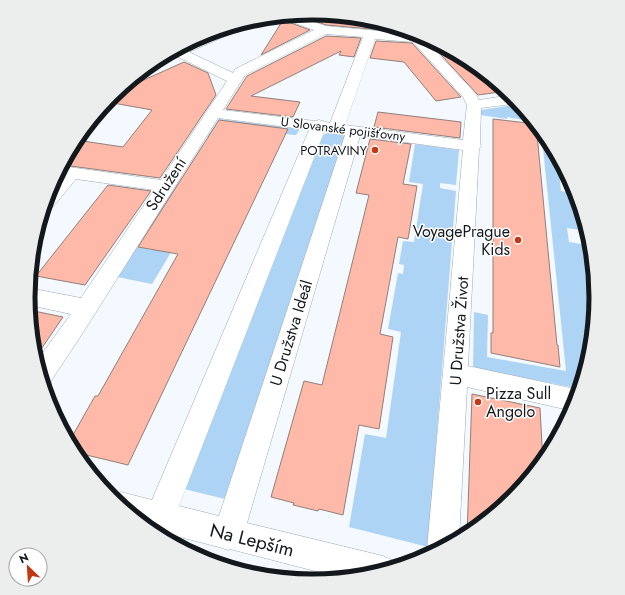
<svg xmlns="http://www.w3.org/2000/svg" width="625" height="595" viewBox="0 0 625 595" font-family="Jost,sans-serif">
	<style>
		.green { fill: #aed4f5; fill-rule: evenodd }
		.building { fill: #feb9a8; stroke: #917f7a }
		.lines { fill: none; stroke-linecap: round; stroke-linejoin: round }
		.minor-casing { stroke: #9caab6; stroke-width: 1 }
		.minor { fill: #fff; fill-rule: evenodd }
		.poi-dot { fill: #c13812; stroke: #fff; stroke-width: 1.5 }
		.labels { text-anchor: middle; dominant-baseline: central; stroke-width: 3; stroke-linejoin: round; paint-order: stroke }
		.far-street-label { font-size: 13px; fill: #13181d; stroke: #fff }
		.far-poi-label { font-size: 13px; fill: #13181d; stroke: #fff; text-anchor: end }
		.street-label { font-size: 16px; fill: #13181d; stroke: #fff }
		.poi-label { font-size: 16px; fill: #13181d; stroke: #fff; text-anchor: end }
		.near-street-label { font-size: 19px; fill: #13181d; stroke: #fff }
		.rim { fill: none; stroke: #13181d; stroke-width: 5 }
	</style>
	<rect width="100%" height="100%" fill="#f3f9fe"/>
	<!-- green -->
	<g class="green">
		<path d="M520,104L535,122L507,117V119L480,115L481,110Z"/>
		<path d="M219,119L300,129L296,135H294L245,129L152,284L117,277L137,247L154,250L167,230L149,227L182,177L196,179L203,169L189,166L200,149L213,151L220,139L207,137Z"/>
		<path d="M541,129L549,140L572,182L560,180L561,191L577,194L583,213L597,298L591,353L581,389L473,368L474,312L488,315L487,357L566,371ZM567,228L586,231L588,245L569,242Z"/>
		<path d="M330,132L341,134L345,137L225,499L184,489L323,135Z"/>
		<path d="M415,144L459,150L456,185L440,183V188L456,191L428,547L349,527L365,434L386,438L401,332L388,329L398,273L403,274L404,265L399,264L403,241L414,242L423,184L409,182Z"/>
	</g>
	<!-- building -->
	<g class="building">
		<path d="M313,13L368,19L415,33L326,25L297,15Z"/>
		<path d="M283,20L310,30L261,55Z"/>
		<path d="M326,36L361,38L354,57L339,55L341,51L251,96L300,102L293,117L226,109L247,76Z"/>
		<path d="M376,41L412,43L461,97L436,101L404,62L370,58Z"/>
		<path d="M433,41L471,61L507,91L478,95L430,43Z"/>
		<path d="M184,62L208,73L216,95L160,178L63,165L76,140L123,147L152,110L113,103L126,88Z"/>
		<path d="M378,112L461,122L460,138L374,127Z"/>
		<path d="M493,119L536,124L557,345H558L560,367L491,353V333H493Z"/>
		<path d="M219,120L288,129L128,465L74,452L69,442L95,396H98L178,254L138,247Z"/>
		<path d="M370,139L411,144L403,184L417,186L408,239L398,237L380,334L393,337L379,429L359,425L343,515L319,509L318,511L293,505L294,503L271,497L304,381L322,385L369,195L356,193Z"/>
		<path d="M108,185L151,191L85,285L36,276Z"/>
		<path d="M29,310L63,317L35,358L33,353Z"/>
		<path d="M472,394L540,408L543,463L514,499L467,536Z"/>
	</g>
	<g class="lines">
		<!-- minor casing -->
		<g class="minor-casing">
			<path id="minor" d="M293,15L326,26L422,35L432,41L427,42L475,93L479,100L512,95L519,103L481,108L480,143L481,146L479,149L468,366L580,390L573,411L467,387L459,540L430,556L427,549L463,150L360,136L247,523L383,556L394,561L397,568L368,577L346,579L230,549L228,550L219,547L148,529L110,497L121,492L152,500L309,130L218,118L86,328L49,384L43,386L36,362L71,314L29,305V288L81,298L154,190L76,179L52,208L43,210L50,188L59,176H57L62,166L161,180L227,81L178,57L156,67H147C177,42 217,30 254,19L255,21L253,24L189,52L233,73L235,69L314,30L281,18L279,16ZM326,34L363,37L330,123L319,120L315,121L223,110L245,75ZM375,39L413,42L463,97L467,105L463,140L345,125ZM324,132L345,135L219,516L179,506Z"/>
		</g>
		<!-- minor -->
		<use href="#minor" class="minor"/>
	</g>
	<!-- markers -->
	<g class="poi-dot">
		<circle cx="375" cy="150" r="4"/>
		<circle cx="518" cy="240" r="4"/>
		<circle cx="478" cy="402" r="4"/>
	</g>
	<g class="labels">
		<!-- far-street labels -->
		<g class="far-street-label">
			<text transform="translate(343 129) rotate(7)">U Slovanské pojišťovny</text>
		</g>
		<!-- far-poi labels -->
		<g class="far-poi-label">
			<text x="367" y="150">POTRAVINY</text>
		</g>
		<!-- street labels -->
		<g class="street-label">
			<text transform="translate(166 184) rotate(-57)">Sdružení</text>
			<text transform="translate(459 331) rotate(-86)">U Družstva Život</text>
			<text transform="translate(291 333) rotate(-73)">U Družstva Ideál</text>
		</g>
		<!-- poi labels -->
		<g class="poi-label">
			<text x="510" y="231">VoyagePrague<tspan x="510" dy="18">Kids</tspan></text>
			<text x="486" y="393" text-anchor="start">Pizza Sull<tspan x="486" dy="18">Angolo</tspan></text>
		</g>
		<!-- near-street labels -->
		<g class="near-street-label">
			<text transform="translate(252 540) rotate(14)">Na Lepším</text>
		</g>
	</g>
	<!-- crop -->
	<path d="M0 0H625V595H0ZM35 297a277 277 0 1 1 554 0a277 277 0 1 1-554 0Z" fill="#eceded" fill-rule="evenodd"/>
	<path class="rim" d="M35 297a277 277 0 1 1 554 0a277 277 0 1 1-554 0Z"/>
	<!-- north arrow -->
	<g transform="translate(28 567) rotate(335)"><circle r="19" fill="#ffffff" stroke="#a1a3a5"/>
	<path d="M0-3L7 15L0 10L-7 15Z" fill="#c13812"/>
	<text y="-6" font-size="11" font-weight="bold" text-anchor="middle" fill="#13181d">N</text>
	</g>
</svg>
